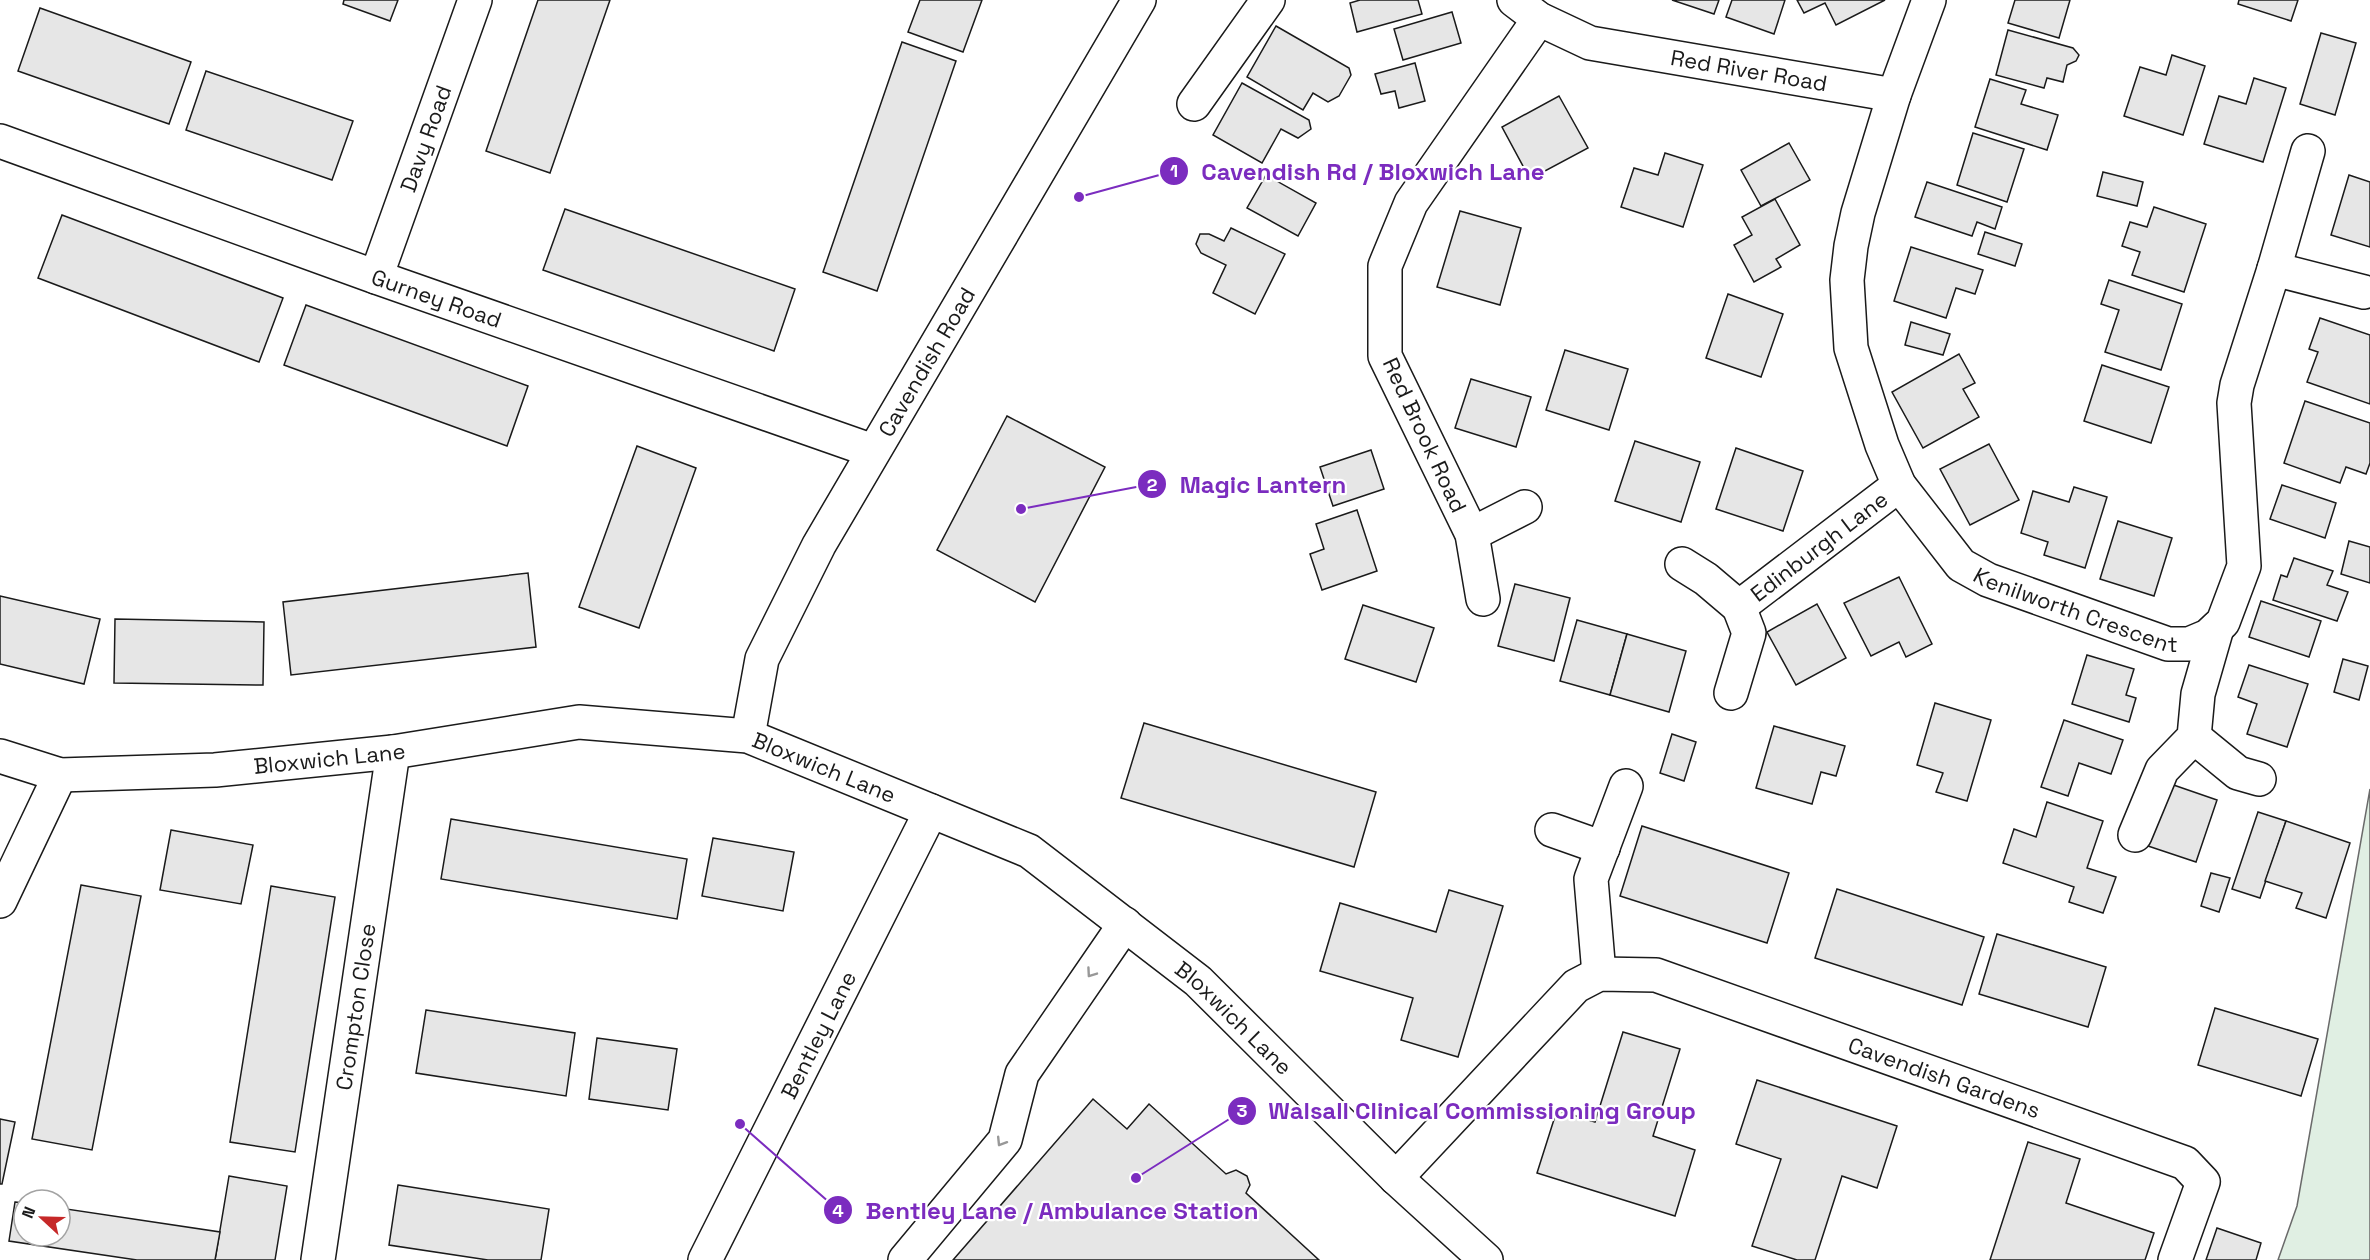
<svg xmlns="http://www.w3.org/2000/svg" width="2370" height="1260" viewBox="0 0 2370 1260" font-family="'Space Grotesk',sans-serif">
	<style>
		.green { fill: #e0efe3; stroke: #6a6a6a; stroke-width: 1.5 }
		.building { fill: #e6e6e6; stroke: #1a1a1a; stroke-width: 1.5 }
		.lines { fill: none; stroke-linecap: round; stroke-linejoin: round }
		.minor-casing { stroke: #1a1a1a; stroke-width: 36 }
		.minor { stroke: #fff; stroke-width: 33 }
		.oneway { stroke: #989898 }
		.labels { text-anchor: middle; dominant-baseline: central; stroke-width: 4.5; stroke-linejoin: round; paint-order: stroke }
		.street-label { font-size: 22px; fill: #1a1a1a; stroke: #fff }
		.leader { fill: none; stroke: #7b2cbf; stroke-width: 2 }
		.callout-dot { fill: #7b2cbf; stroke: #fff; stroke-width: 2 }
		.mark-label { font-size: 18px; text-anchor: middle; font-weight: bold; fill: #fff }
		.callout-label { font-size: 24px; text-anchor: middle; font-weight: bold; fill: #7b2cbf; stroke: #fff; stroke-width: 4.5; stroke-linejoin: round; paint-order: stroke }
	</style>
	<rect width="100%" height="100%" fill="#fff"/>
	<!-- green -->
	<path class="green" d="M2370,789V1260H2278L2297,1206Z"/>
	<!-- building -->
	<g class="building">
		<path d="M344,0H398L390,21L343,4Z"/>
		<path d="M538,0H610L550,173L486,151Z"/>
		<path d="M920,0H982L963,52L908,32Z"/>
		<path d="M1360,0H1418L1422,14L1357,32L1350,3Z"/>
		<path d="M1672,0H1719L1714,14Z"/>
		<path d="M1732,0H1785L1774,34L1726,17Z"/>
		<path d="M1797,0H1885L1836,25L1825,3L1804,13Z"/>
		<path d="M2015,0H2070L2059,38L2008,23Z"/>
		<path d="M2239,0H2298L2291,21L2238,4Z"/>
		<path d="M40,8L191,62L169,124L18,71Z"/>
		<path d="M1452,12L1461,43L1403,60L1394,29Z"/>
		<path d="M1276,26L1349,68L1351,75L1339,96L1328,102L1313,93L1303,110L1247,77Z"/>
		<path d="M2008,30L2073,48L2079,55L2076,61L2067,65L2063,82L2047,78L2044,88L1996,75Z"/>
		<path d="M2321,33L2356,43L2335,115L2300,104Z"/>
		<path d="M902,42L956,61L877,291L823,272Z"/>
		<path d="M2172,55L2205,66L2183,135L2124,116L2140,67L2166,75Z"/>
		<path d="M1415,63L1425,101L1399,108L1395,91L1381,94L1375,74Z"/>
		<path d="M206,71L353,121L332,180L186,130Z"/>
		<path d="M2254,78L2286,88L2263,162L2204,144L2219,96L2246,104Z"/>
		<path d="M1990,79L2026,90L2021,104L2058,115L2047,150L1975,127Z"/>
		<path d="M1242,83L1309,120L1311,129L1298,138L1281,129L1262,163L1213,135Z"/>
		<path d="M1559,96L1588,148L1530,179L1502,127Z"/>
		<path d="M1973,133L2024,149L2007,202L1957,185Z"/>
		<path d="M1789,143L1810,180L1761,206L1741,170Z"/>
		<path d="M1665,153L1703,165L1683,227L1621,207L1634,168L1658,175Z"/>
		<path d="M2103,172L2143,182L2137,206L2097,196Z"/>
		<path d="M1266,175L1316,203L1298,236L1247,208Z"/>
		<path d="M2349,175L2370,182V247L2331,235Z"/>
		<path d="M1927,182L2002,207L1995,229L1977,222L1972,236L1915,217Z"/>
		<path d="M1775,199L1800,245L1776,259L1781,267L1754,282L1734,245L1752,235L1742,217Z"/>
		<path d="M2154,207L2206,224L2184,292L2132,275L2140,252L2122,246L2130,222L2147,227Z"/>
		<path d="M565,209L795,289L774,351L543,270Z"/>
		<path d="M1460,211L1521,228L1500,305L1437,287Z"/>
		<path d="M62,215L283,298L259,362L38,278Z"/>
		<path d="M1231,228L1285,254L1255,314L1213,293L1226,265L1201,253L1196,244L1200,234H1209L1224,241Z"/>
		<path d="M1985,232L2022,244L2015,266L1978,254Z"/>
		<path d="M1911,247L1983,270L1975,294L1956,288L1946,318L1894,301Z"/>
		<path d="M2109,280L2182,304L2161,370L2105,352L2119,310L2101,304Z"/>
		<path d="M1728,294L1783,314L1761,377L1706,358Z"/>
		<path d="M306,305L528,386L507,446L284,365Z"/>
		<path d="M2320,318L2370,335V404L2307,382L2318,352L2309,349Z"/>
		<path d="M1911,322L1950,334L1943,355L1905,345Z"/>
		<path d="M1565,350L1628,369L1609,430L1546,410Z"/>
		<path d="M1959,354L1975,383L1963,389L1979,417L1923,448L1892,392Z"/>
		<path d="M2102,365L2169,387L2151,443L2084,421Z"/>
		<path d="M1471,379L1531,397L1516,447L1455,428Z"/>
		<path d="M2305,401L2370,423V463L2366,474L2346,467L2340,483L2284,463Z"/>
		<path d="M1007,416L1105,467L1035,602L937,550Z"/>
		<path d="M1635,441L1700,462L1681,522L1615,501Z"/>
		<path d="M1989,444L2019,500L1970,525L1940,469Z"/>
		<path d="M637,446L696,468L639,628L579,607Z"/>
		<path d="M1736,448L1803,471L1783,531L1716,509Z"/>
		<path d="M1371,450L1384,489L1333,506L1320,467Z"/>
		<path d="M2282,485L2336,503L2325,538L2270,519Z"/>
		<path d="M2074,487L2107,497L2085,568L2044,555L2048,542L2021,533L2033,491L2069,502Z"/>
		<path d="M1357,510L1377,571L1322,590L1310,554L1324,549L1316,524Z"/>
		<path d="M2118,521L2172,538L2154,596L2100,579Z"/>
		<path d="M2349,541L2370,547V583L2341,574Z"/>
		<path d="M2294,558L2333,571L2327,585L2348,592L2337,621L2273,600L2281,575L2287,577Z"/>
		<path d="M528,573L536,647L291,675L283,602Z"/>
		<path d="M1899,577L1932,644L1906,657L1899,642L1871,656L1844,603Z"/>
		<path d="M1515,584L1570,598L1554,661L1498,646Z"/>
		<path d="M0,596L100,619L84,684L0,664Z"/>
		<path d="M2261,601L2321,621L2309,657L2249,637Z"/>
		<path d="M1817,604L1846,658L1796,685L1767,632Z"/>
		<path d="M1363,605L1434,628L1416,682L1345,659Z"/>
		<path d="M115,619L264,622L263,685L114,683Z"/>
		<path d="M1577,620L1627,634L1610,695L1560,681Z"/>
		<path d="M1627,634L1686,651L1669,712L1610,695Z"/>
		<path d="M2087,655L2134,669L2126,695L2136,698L2129,722L2072,704Z"/>
		<path d="M2343,659L2368,666L2359,700L2334,692Z"/>
		<path d="M2249,665L2308,684L2287,747L2247,734L2257,704L2238,697Z"/>
		<path d="M1935,703L1991,720L1967,801L1936,792L1943,773L1917,765Z"/>
		<path d="M2064,720L2123,740L2111,774L2079,763L2068,796L2041,787Z"/>
		<path d="M1144,723L1376,792L1354,867L1121,798Z"/>
		<path d="M1774,726L1845,746L1836,776L1821,772L1812,804L1756,788Z"/>
		<path d="M1672,734L1696,742L1684,781L1660,773Z"/>
		<path d="M2162,781L2217,800L2196,862L2142,844Z"/>
		<path d="M2047,802L2103,821L2087,868L2116,877L2103,913L2069,902L2074,887L2003,863L2014,829L2036,837Z"/>
		<path d="M2258,812L2286,821L2260,898L2232,889Z"/>
		<path d="M451,819L687,859L677,919L441,879Z"/>
		<path d="M2286,821L2350,843L2326,918L2296,908L2302,893L2265,881Z"/>
		<path d="M1642,826L1789,873L1767,943L1620,896Z"/>
		<path d="M171,830L253,845L241,904L160,890Z"/>
		<path d="M713,838L794,852L783,911L702,896Z"/>
		<path d="M2211,873L2230,878L2219,912L2201,906Z"/>
		<path d="M81,885L141,896L92,1150L32,1139Z"/>
		<path d="M271,886L335,897L295,1152L230,1142Z"/>
		<path d="M1837,889L1984,937L1962,1005L1815,958Z"/>
		<path d="M1449,890L1503,906L1458,1057L1401,1040L1413,998L1320,971L1340,903L1436,932Z"/>
		<path d="M1997,934L2106,967L2088,1027L1979,994Z"/>
		<path d="M2215,1008L2318,1039L2301,1096L2198,1065Z"/>
		<path d="M426,1010L575,1033L566,1096L416,1073Z"/>
		<path d="M1623,1032L1680,1049L1653,1136L1695,1150L1675,1216L1537,1173L1557,1110L1595,1122Z"/>
		<path d="M597,1038L677,1049L668,1110L589,1099Z"/>
		<path d="M1757,1080L1897,1126L1877,1188L1842,1176L1815,1260H1797L1752,1246L1781,1159L1736,1144Z"/>
		<path d="M1093,1099L1127,1129L1149,1104L1226,1174L1236,1170L1247,1176L1250,1185L1246,1193L1319,1260H953Z"/>
		<path d="M0,1119L15,1122L2,1184H0Z"/>
		<path d="M2028,1142L2080,1159L2066,1203L2154,1233L2145,1260H1990Z"/>
		<path d="M229,1176L287,1186L275,1260H215Z"/>
		<path d="M398,1185L549,1209L541,1260H488L389,1245Z"/>
		<path d="M15,1202L24,1203V1236H60V1208L220,1232L215,1260H137L9,1241Z"/>
		<path d="M2217,1228L2261,1243L2256,1260H2206Z"/>
	</g>
	<g class="lines">
		<!-- minor casing -->
		<g class="minor-casing">
			<g id="minor">
				<path id="s1" d="M1514,0L1539,19L1590,43L1894,95L1929,0"/>
				<path id="s2" d="M1894,95L1858,213L1851,246L1847,280L1851,348L1882,445L1899,485L1961,565L1988,580L2168,644H2189L2208,636L2223,622L2244,566L2234,403L2237,385L2274,269L2308,151"/>
				<path d="M1194,104L1268,0"/>
				<path id="s3" d="M0,141L376,277L873,451"/>
				<path d="M2274,269L2364,292"/>
				<path id="s4" d="M376,277L475,0"/>
				<path d="M1472,534L1525,507"/>
				<path id="s5" d="M1682,564L1706,579L1739,607L1899,485"/>
				<path d="M1483,599L1472,534L1385,356V266L1411,203L1539,19"/>
				<path d="M1731,693L1749,633L1739,607"/>
				<path id="s6" d="M748,736L762,659L819,545L1139,0"/>
				<path d="M2194,737L2238,773L2259,779"/>
				<path id="s7" d="M0,756L60,775L215,770L393,752L579,722L748,736L1029,851L1198,981L1396,1178L1486,1260"/>
				<path d="M1552,830L1603,848"/>
				<path d="M2135,835L2162,770L2194,737L2198,694L2217,628"/>
				<path d="M0,901L60,775"/>
				<path d="M1599,974L1591,879L1626,786"/>
				<path id="s8" d="M1396,1178L1576,986L1599,974L1656,975L2185,1163L2203,1182L2175,1260"/>
				<path id="s9" d="M318,1260L393,752"/>
				<path id="s10" d="M705,1260L931,811"/>
				<path d="M905,1260L1005,1140L1022,1074L1125,924"/>
			</g>
		</g>
		<!-- minor -->
		<use href="#minor" class="minor"/>
	</g>
	<!-- one-way arrows -->
	<defs><path id="oneway-chevron" d="M-2-3.5L2.5 0L-2 3.5" fill="none" stroke-width="1.6" stroke-linecap="round" stroke-linejoin="round" transform="scale(1.5)"/></defs>
	<g class="oneway">
		<use href="#oneway-chevron" transform="translate(1091 973) rotate(125)"/>
		<use href="#oneway-chevron" transform="translate(1001 1142) rotate(122)"/>
	</g>
	<g class="labels">
		<!-- street labels -->
		<g class="street-label">
			<text stroke="none"><textPath href="#s1" startOffset="249">Red River Road</textPath></text>
			<text stroke="none"><textPath href="#s4" startOffset="147">Davy Road</textPath></text>
			<text stroke="none"><textPath href="#s3" startOffset="464">Gurney Road</textPath></text>
			<text stroke="none"><textPath href="#s6" startOffset="418">Cavendish Road</textPath></text>
			<text transform="translate(1425 435) rotate(65)">Red Brook Road</text>
			<text stroke="none"><textPath href="#s5" startOffset="172">Edinburgh Lane</textPath></text>
			<text stroke="none"><textPath href="#s2" startOffset="630">Kenilworth Crescent</textPath></text>
			<text stroke="none"><textPath href="#s7" startOffset="333">Bloxwich Lane</textPath></text>
			<text stroke="none"><textPath href="#s7" startOffset="837">Bloxwich Lane</textPath></text>
			<text stroke="none"><textPath href="#s9" startOffset="256">Crompton Close</textPath></text>
			<text stroke="none"><textPath href="#s7" startOffset="1323">Bloxwich Lane</textPath></text>
			<text stroke="none"><textPath href="#s10" startOffset="252">Bentley Lane</textPath></text>
			<text stroke="none"><textPath href="#s8" startOffset="652">Cavendish Gardens</textPath></text>
		</g>
	</g>
	<!-- callouts -->
	<path class="leader" d="M1079 197L1174 171M1021 509L1152 484M1136 1178L1242 1111M740 1124L838 1210"/>
	<g class="callout-dot">
		<circle cx="1079" cy="197" r="6"/>
		<circle cx="1021" cy="509" r="6"/>
		<circle cx="1136" cy="1178" r="6"/>
		<circle cx="740" cy="1124" r="6"/>
		<circle cx="1174" cy="171" r="15"/>
		<circle cx="1152" cy="484" r="15"/>
		<circle cx="1242" cy="1111" r="15"/>
		<circle cx="838" cy="1210" r="15"/>
	</g>
	<g class="mark-label">
		<text x="1174" y="177">1</text>
		<text x="1152" y="491">2</text>
		<text x="1242" y="1117">3</text>
		<text x="838" y="1217">4</text>
	</g>
	<g class="callout-label">
		<text x="1373" y="180">Cavendish Rd / Bloxwich Lane</text>
		<text x="1263" y="493">Magic Lantern</text>
		<text x="1482" y="1119">Walsall Clinical Commissioning Group</text>
		<text x="1062" y="1219">Bentley Lane / Ambulance Station</text>
	</g>
	<!-- north arrow -->
	<g transform="translate(42 1218) rotate(292)"><circle r="28" fill="#ffffff" stroke="#a3a3a3" stroke-width="1.5"/>
	<path d="M0-4.5L10 22L0 15L-10 22Z" fill="#c62828"/>
	<text y="-9" font-size="16" font-weight="bold" text-anchor="middle" fill="#1a1a1a">N</text>
	</g>
</svg>
